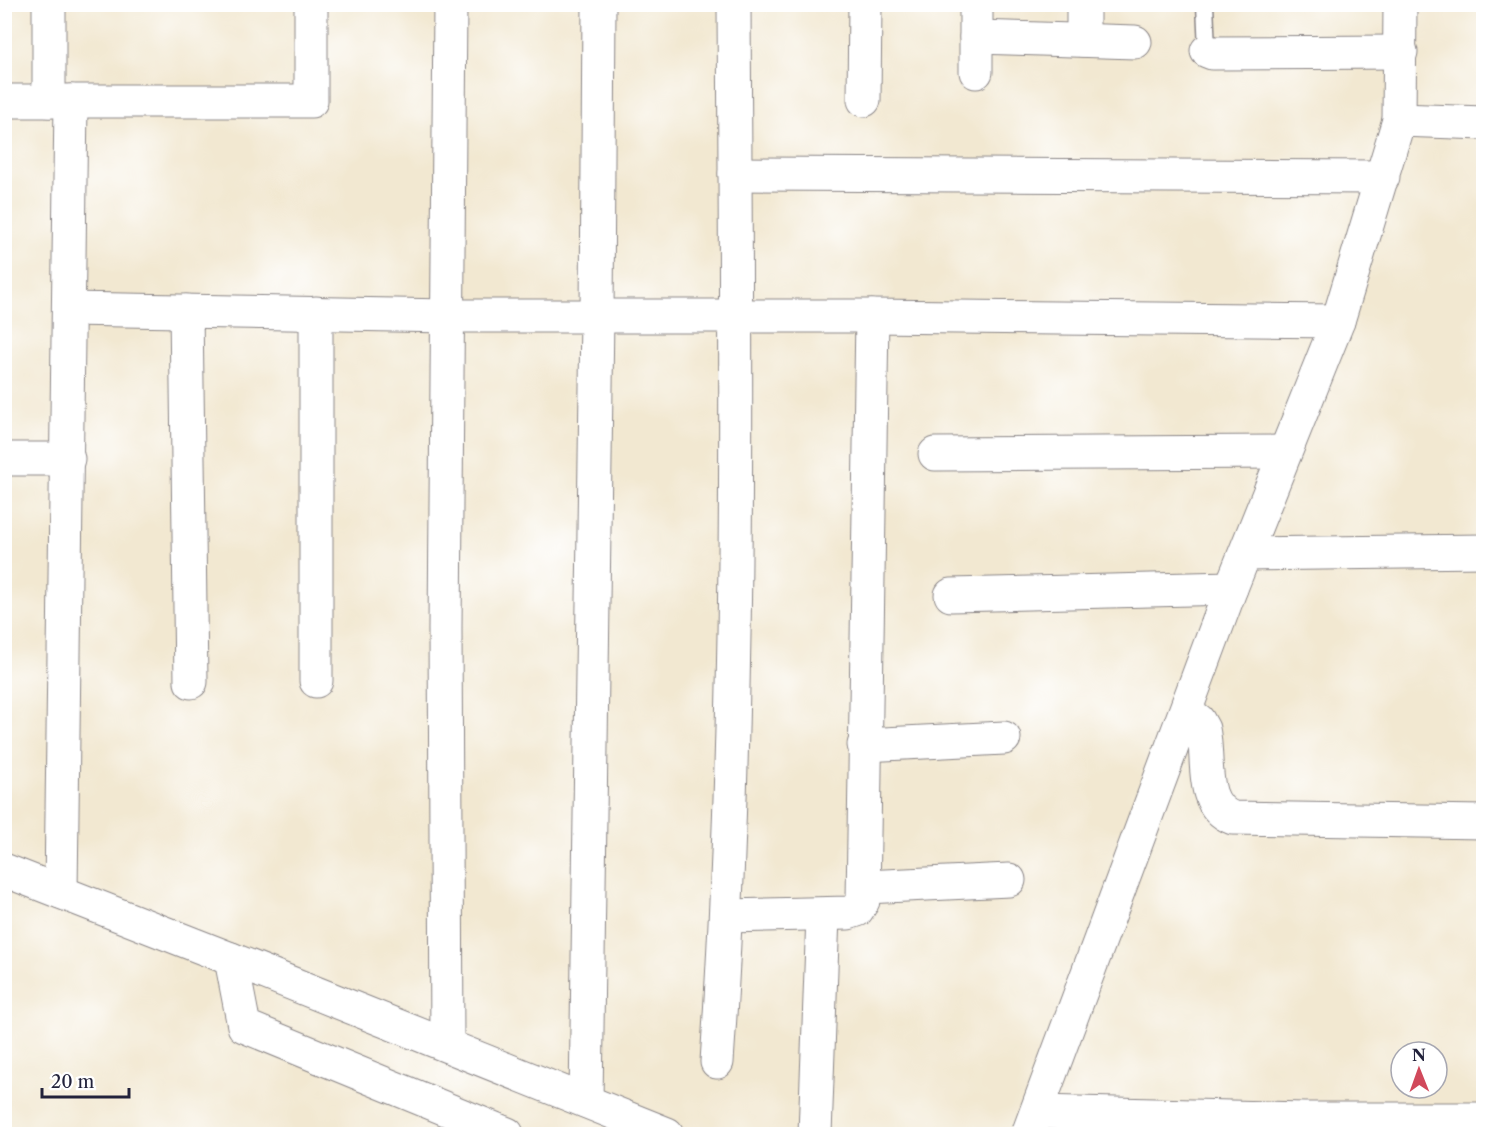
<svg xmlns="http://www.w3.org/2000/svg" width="1488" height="1139" viewBox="0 0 1488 1139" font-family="'Libre Caslon Text',serif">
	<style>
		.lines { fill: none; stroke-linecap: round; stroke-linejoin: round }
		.lane-casing { stroke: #8a8586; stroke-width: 19 }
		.street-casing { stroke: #8a8586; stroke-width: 35 }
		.secondary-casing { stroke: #8a8586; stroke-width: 35 }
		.lane { stroke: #fff; stroke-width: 16 }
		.street { stroke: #fff; stroke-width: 33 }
		.secondary { stroke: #fff; stroke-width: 33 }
	</style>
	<rect width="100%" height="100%" fill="#fff"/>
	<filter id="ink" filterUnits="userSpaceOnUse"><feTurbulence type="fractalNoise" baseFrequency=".0167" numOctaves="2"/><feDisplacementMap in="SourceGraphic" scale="12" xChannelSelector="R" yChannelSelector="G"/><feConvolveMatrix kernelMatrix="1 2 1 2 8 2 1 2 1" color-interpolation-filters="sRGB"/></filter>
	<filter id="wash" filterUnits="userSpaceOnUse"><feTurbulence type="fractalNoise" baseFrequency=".008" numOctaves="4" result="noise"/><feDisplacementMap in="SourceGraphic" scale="24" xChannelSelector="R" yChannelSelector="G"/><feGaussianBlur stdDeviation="1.35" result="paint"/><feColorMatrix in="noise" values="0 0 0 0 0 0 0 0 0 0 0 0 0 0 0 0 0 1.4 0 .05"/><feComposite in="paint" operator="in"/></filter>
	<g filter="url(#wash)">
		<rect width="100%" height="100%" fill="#f2e8d1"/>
	</g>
	<g filter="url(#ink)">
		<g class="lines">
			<!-- lane casing -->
			<g class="lane-casing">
				<path id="lane" d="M1205,4L1207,51"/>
			</g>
			<!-- street casing -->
			<g class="street-casing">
				<g id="street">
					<path d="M1083,4V40"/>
					<path d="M976,37L1135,42"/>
					<path d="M1207,51L1212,53L1401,52"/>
					<path d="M976,72V4"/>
					<path d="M864,100L865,4"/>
					<path d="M4,101H311V4"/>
					<path d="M49,101V4"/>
					<path d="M1399,120L1484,123"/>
					<path d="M735,174L1383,177"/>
					<path d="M69,309L448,316H872L1338,321"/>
					<path d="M186,311L191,682"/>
					<path d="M935,454L1285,452"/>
					<path d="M4,459H68"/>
					<path d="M1246,554L1484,551"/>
					<path d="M951,595L1231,588"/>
					<path d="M316,681V313"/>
					<path d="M1186,713L1198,720L1203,729C1210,758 1198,805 1233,818L1484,822"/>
					<path d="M864,745L1004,738"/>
					<path d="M4,870L231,959"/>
					<path d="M865,887L1009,880"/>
					<path d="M61,892L71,101"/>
					<path d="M727,916L848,913L857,910L863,901L872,316"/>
					<path d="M447,1044L445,629L450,4"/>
					<path d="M717,1062C741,711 736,357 734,4"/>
					<path d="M586,1101L597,316L599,4"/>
					<path d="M1039,1112L1304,1119H1484"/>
					<path d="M815,1134L823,915"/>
					<path d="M1028,1134L1231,588L1338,321L1399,120L1400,4"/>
				</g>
			</g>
			<!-- secondary casing -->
			<g class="secondary-casing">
				<path id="secondary" d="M507,1134L244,1026L231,959L667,1134"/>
			</g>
			<!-- lane -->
			<use href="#lane" class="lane"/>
			<!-- street -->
			<use href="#street" class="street"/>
			<!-- secondary -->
			<use href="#secondary" class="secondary"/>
		</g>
	</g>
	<!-- margin -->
	<rect width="1488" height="1139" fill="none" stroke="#fff" stroke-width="24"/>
	<!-- north arrow -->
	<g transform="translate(1419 1070) rotate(359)"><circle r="28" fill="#ffffff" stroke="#a7a7b1" stroke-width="1.5"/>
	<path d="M0-4.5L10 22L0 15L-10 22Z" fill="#d1495b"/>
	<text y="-9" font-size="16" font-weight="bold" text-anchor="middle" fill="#22223b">N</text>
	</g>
	<!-- scale -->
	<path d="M42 1088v9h87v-9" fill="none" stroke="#22223b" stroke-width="3"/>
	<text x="51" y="1088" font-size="18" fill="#22223b" stroke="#ffffff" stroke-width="4.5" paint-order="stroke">20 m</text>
</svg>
